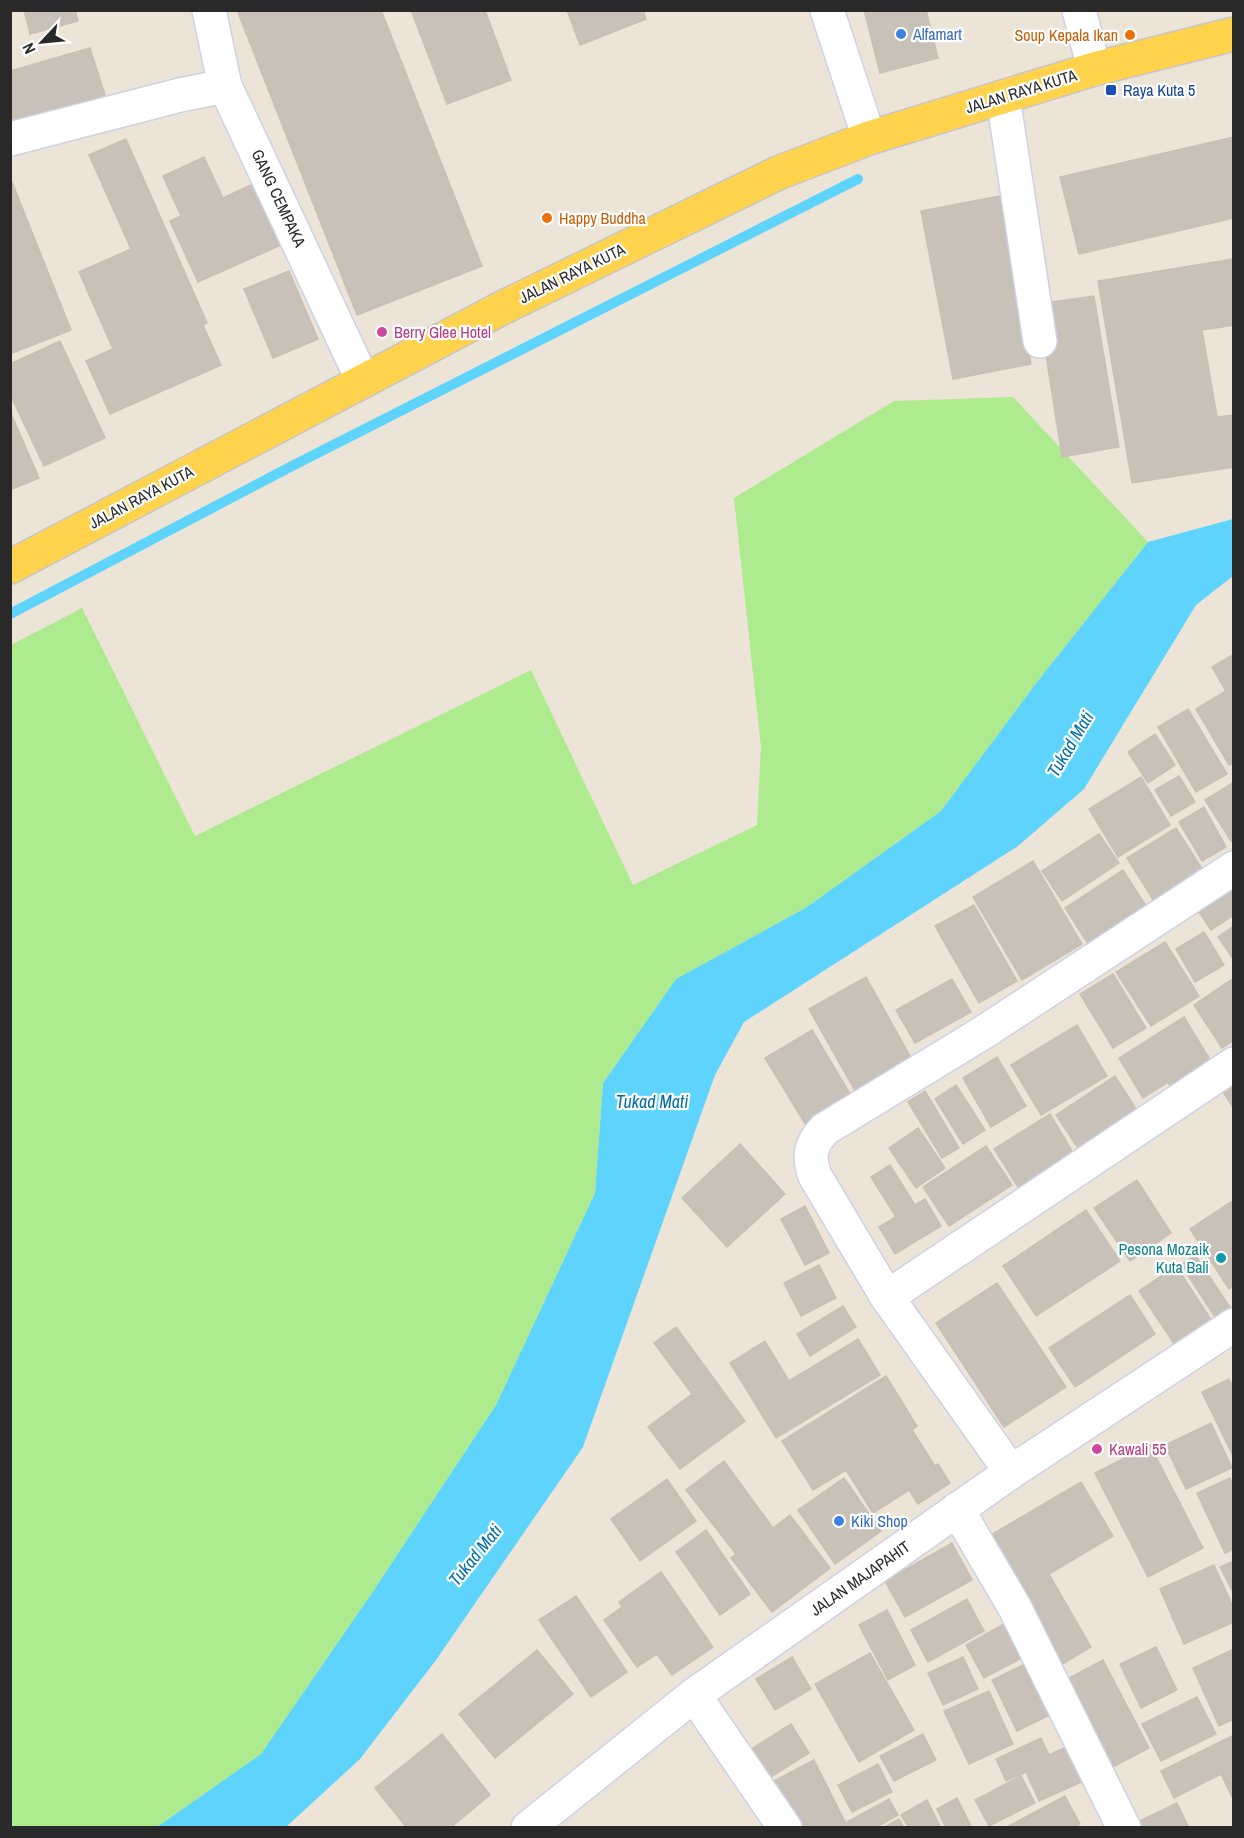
<svg xmlns="http://www.w3.org/2000/svg" width="1244" height="1838" viewBox="0 0 1244 1838" font-family="'Archivo Narrow',sans-serif">
	<style>
		.green { fill: #aeea8e }
		.water { fill: #5ed4fc }
		.lines { fill: none; stroke-linecap: round; stroke-linejoin: round }
		.stream { stroke: #5ed4fc; stroke-width: 10 }
		.building { fill: #c8c1b8; stroke: #c8c0b2; stroke-width: 1.5 }
		.minor-casing { stroke: #cdd2e4; stroke-width: 36 }
		.major-casing { stroke: #c7c7c7; stroke-width: 36 }
		.minor { stroke: #fff; stroke-width: 33 }
		.major { stroke: #ffd34b; stroke-width: 33 }
		.shop-dot { fill: #3f7fe0; stroke: #fff; stroke-width: 2 }
		.food-dot { fill: #e8710a; stroke: #fff; stroke-width: 2 }
		.transit-dot { fill: #1a4fb4; stroke: #fff; stroke-width: 2 }
		.hotel-dot { fill: #d1479c; stroke: #fff; stroke-width: 2 }
		.culture-dot { fill: #0f9aa8; stroke: #fff; stroke-width: 2 }
		.labels { text-anchor: middle; dominant-baseline: central; stroke-width: 4.5; stroke-linejoin: round; paint-order: stroke }
		.shop-label { font-size: 16px; fill: #366cbe; stroke: #fff; text-anchor: start }
		.food-label { font-size: 16px; fill: #c56008; stroke: #fff; text-anchor: end }
		.transit-label { font-size: 16px; fill: #164399; stroke: #fff; text-anchor: start }
		.street-label { font-size: 16px; fill: #292929; stroke: #fff }
		.hotel-label { font-size: 16px; fill: #b23c85; stroke: #fff; text-anchor: start }
		.culture-label { font-size: 16px; fill: #0d838f; stroke: #fff; text-anchor: end }
		.water-label { font-size: 18px; font-style: italic; fill: #006ea5; stroke: #fff }
	</style>
	<rect width="100%" height="100%" fill="#ede4d8"/>
	<!-- green -->
	<path class="green" d="M1013,397L1148,542L1037,682L941,811L807,907L676,979L603,1083L595,1193L496,1405L374,1590L261,1754L157,1827L11,1828V645L82,608L195,836L531,670L633,885L757,825L761,747L734,498L894,401Z"/>
	<!-- water -->
	<path class="water" d="M1233,519V576L1196,605L1084,789L1018,846L744,1022L715,1075L583,1447L436,1660L360,1759L286,1827H157L261,1754L374,1590L496,1405L595,1193L603,1083L676,979L807,907L941,811L1037,682L1148,542Z"/>
	<g class="lines">
		<!-- stream -->
		<path class="stream" d="M10,614L292,466L858,179"/>
	</g>
	<!-- building -->
	<g class="building">
		<path d="M24,10H75L78,21L30,34Z"/>
		<path d="M237,10H381L482,266L357,315Z"/>
		<path d="M411,10H485L511,80L447,104Z"/>
		<path d="M567,10H643L646,19L580,45Z"/>
		<path d="M864,10H926L938,58L880,73Z"/>
		<path d="M90,48L105,95L10,123V71Z"/>
		<path d="M1234,137V218L1079,254L1060,177Z"/>
		<path d="M126,139L207,323L203,325L221,365L110,414L86,361L113,349L79,272L131,249L89,155Z"/>
		<path d="M204,157L223,198L253,184L281,245L198,282L170,221L181,216L163,176Z"/>
		<path d="M10,177L71,330L10,354Z"/>
		<path d="M1000,196L1031,364L953,379L921,211Z"/>
		<path d="M1234,259V325L1202,330L1217,417L1234,415V467L1132,483L1098,281Z"/>
		<path d="M289,271L318,339L273,358L244,289Z"/>
		<path d="M1094,296L1119,447L1062,457L1038,304Z"/>
		<path d="M60,341L105,438L44,466L10,394V364Z"/>
		<path d="M10,411L39,478L10,490Z"/>
		<path d="M1234,654V763L1229,765L1196,709L1226,691L1212,667Z"/>
		<path d="M1188,709L1227,774L1196,792L1158,727Z"/>
		<path d="M1155,734L1175,765L1148,783L1128,752Z"/>
		<path d="M1179,776L1195,802L1171,816L1155,790Z"/>
		<path d="M1141,777L1170,825L1118,857L1089,809Z"/>
		<path d="M1234,782V840L1231,841L1205,800Z"/>
		<path d="M1204,807L1226,847L1202,861L1179,822Z"/>
		<path d="M1176,828L1206,875L1157,906L1127,858Z"/>
		<path d="M1099,834L1119,863L1062,901L1042,871Z"/>
		<path d="M1033,861L1082,944L1022,980L973,897Z"/>
		<path d="M1123,870L1150,912L1092,950L1065,908Z"/>
		<path d="M1234,880V915L1211,930L1195,906Z"/>
		<path d="M974,905L1017,981L979,1003L935,926Z"/>
		<path d="M1234,926V960L1218,937Z"/>
		<path d="M1204,932L1224,965L1195,982L1176,949Z"/>
		<path d="M1165,942L1199,996L1151,1026L1116,972Z"/>
		<path d="M1113,974L1146,1028L1113,1048L1080,994Z"/>
		<path d="M866,977L915,1065L858,1096L809,1009Z"/>
		<path d="M1234,978V1040L1222,1048L1194,1005Z"/>
		<path d="M952,979L971,1012L915,1043L896,1010Z"/>
		<path d="M1184,1017L1212,1063L1171,1088L1168,1082L1143,1098L1119,1058Z"/>
		<path d="M1077,1025L1107,1076L1041,1115L1011,1065Z"/>
		<path d="M812,1030L853,1099L807,1127L765,1058Z"/>
		<path d="M997,1057L1026,1106L991,1127L963,1078Z"/>
		<path d="M1234,1072V1109L1217,1083Z"/>
		<path d="M1115,1076L1140,1115L1082,1154L1056,1115Z"/>
		<path d="M956,1085L985,1130L963,1144L935,1099Z"/>
		<path d="M925,1091L959,1148L942,1158L908,1102Z"/>
		<path d="M1050,1114L1075,1156L1020,1190L994,1149Z"/>
		<path d="M918,1128L945,1168L916,1188L889,1148Z"/>
		<path d="M740,1144L785,1194L727,1247L682,1198Z"/>
		<path d="M986,1146L1012,1185L949,1226L923,1187Z"/>
		<path d="M890,1165L915,1205L925,1199L941,1226L895,1254L879,1227L896,1217L871,1177Z"/>
		<path d="M1137,1180L1171,1233L1130,1261L1094,1208Z"/>
		<path d="M1234,1200V1286L1229,1289L1190,1229Z"/>
		<path d="M805,1206L829,1253L805,1265L781,1219Z"/>
		<path d="M1086,1210L1120,1261L1036,1316L1003,1266Z"/>
		<path d="M1195,1255L1230,1307L1215,1317L1181,1265Z"/>
		<path d="M819,1265L836,1298L801,1316L784,1283Z"/>
		<path d="M1176,1266L1212,1321L1175,1345L1139,1291Z"/>
		<path d="M997,1283L1066,1387L1004,1427L936,1323Z"/>
		<path d="M1130,1295L1155,1334L1075,1387L1049,1348Z"/>
		<path d="M843,1306L856,1327L810,1356L797,1334Z"/>
		<path d="M676,1327L745,1421L680,1469L648,1427L692,1394L654,1343Z"/>
		<path d="M858,1339L880,1375L776,1438L730,1363L765,1341L789,1381Z"/>
		<path d="M886,1376L917,1426L912,1430L935,1466L938,1464L950,1483L918,1504L909,1490L873,1513L846,1470L813,1490L782,1441Z"/>
		<path d="M1229,1379L1234,1388L1232,1454L1202,1392Z"/>
		<path d="M1211,1423L1232,1468L1186,1489L1165,1445Z"/>
		<path d="M1150,1445L1203,1548L1148,1577L1095,1473Z"/>
		<path d="M724,1461L773,1528L790,1515L830,1568L772,1612L731,1558L736,1554L686,1490Z"/>
		<path d="M844,1478L881,1531L835,1564L798,1510Z"/>
		<path d="M1230,1478L1234,1487V1549L1225,1553L1197,1493Z"/>
		<path d="M667,1479L696,1521L640,1561L611,1519Z"/>
		<path d="M1081,1482L1113,1536L1049,1574L1091,1647L1059,1666L984,1539Z"/>
		<path d="M706,1530L750,1594L720,1615L676,1552Z"/>
		<path d="M952,1543L972,1580L905,1617L885,1581Z"/>
		<path d="M1234,1561V1594L1220,1567Z"/>
		<path d="M1214,1565L1234,1609V1622L1184,1644L1160,1589Z"/>
		<path d="M661,1572L713,1647L672,1675L657,1654L637,1667L604,1620L622,1607L619,1602Z"/>
		<path d="M576,1596L627,1672L591,1697L539,1620Z"/>
		<path d="M967,1599L984,1631L928,1662L911,1630Z"/>
		<path d="M887,1610L915,1665L888,1680L859,1625Z"/>
		<path d="M1013,1619L1031,1653L984,1678L966,1645Z"/>
		<path d="M1156,1647L1177,1690L1141,1708L1120,1664Z"/>
		<path d="M1234,1649V1719L1219,1726L1193,1668Z"/>
		<path d="M537,1650L573,1694L495,1758L459,1714Z"/>
		<path d="M870,1653L914,1730L859,1762L815,1684Z"/>
		<path d="M792,1657L811,1689L775,1710L756,1679Z"/>
		<path d="M963,1657L978,1689L943,1705L928,1673Z"/>
		<path d="M1103,1660L1149,1748L1105,1771L1058,1684Z"/>
		<path d="M1027,1663L1052,1714L1017,1731L992,1680Z"/>
		<path d="M989,1691L1013,1744L969,1764L944,1711Z"/>
		<path d="M1197,1697L1216,1734L1161,1761L1142,1724Z"/>
		<path d="M791,1724L809,1753L763,1782L745,1753Z"/>
		<path d="M442,1734L490,1795L450,1828H407L375,1788Z"/>
		<path d="M923,1734L936,1760L894,1781L880,1756Z"/>
		<path d="M1234,1735V1801L1221,1774L1174,1798L1161,1771Z"/>
		<path d="M1041,1738L1049,1755L1075,1743L1090,1778L1039,1801L1026,1772L1006,1781L996,1759Z"/>
		<path d="M814,1760L848,1828H790L768,1784Z"/>
		<path d="M878,1764L892,1792L852,1812L838,1785Z"/>
		<path d="M1021,1776L1035,1803L989,1826L975,1800Z"/>
		<path d="M1065,1796L1080,1824L1073,1828H1005Z"/>
		<path d="M957,1798L971,1826L968,1828H946L937,1809Z"/>
		<path d="M889,1799L898,1815L875,1828H850L847,1822Z"/>
		<path d="M927,1800L941,1828H909L901,1815Z"/>
		<path d="M1177,1803L1189,1828H1129V1826Z"/>
		<path d="M899,1819L904,1828H883Z"/>
	</g>
	<g class="lines">
		<!-- minor casing -->
		<g class="minor-casing">
			<g id="minor">
				<path d="M209,10L225,86L363,381"/>
				<path d="M827,10L869,138"/>
				<path d="M1079,10L1094,69"/>
				<path d="M1003,97L1040,341"/>
				<path d="M10,139L180,95L225,86"/>
				<path d="M887,1297L1234,1064"/>
				<path d="M1011,1472L887,1297L815,1176C808,1157 810,1144 825,1129L984,1032L1234,868"/>
				<path d="M957,1509L1015,1608L1124,1828"/>
				<path d="M694,1695L785,1828"/>
				<path d="M528,1828L694,1695L1011,1472L1234,1325"/>
			</g>
		</g>
		<!-- major casing -->
		<g class="major-casing">
			<path id="major" d="M10,567L502,308L778,173L869,138L1094,69L1234,34"/>
		</g>
		<!-- minor -->
		<use href="#minor" class="minor"/>
		<!-- major -->
		<use href="#major" class="major"/>
	</g>
	<!-- markers -->
	<g class="shop-dot">
		<circle cx="901" cy="34" r="6"/>
		<circle cx="839" cy="1521" r="6"/>
	</g>
	<g class="food-dot">
		<circle cx="1130" cy="35" r="6"/>
		<circle cx="547" cy="218" r="6"/>
	</g>
	<rect class="transit-dot" x="1105" y="84" width="12" height="12" rx="3"/>
	<g class="hotel-dot">
		<circle cx="382" cy="332" r="6"/>
		<circle cx="1097" cy="1449" r="6"/>
	</g>
	<circle class="culture-dot" cx="1221" cy="1258" r="6"/>
	<g class="labels">
		<!-- shop labels -->
		<g class="shop-label">
			<text x="913" y="34">Alfamart</text>
			<text x="851" y="1521">Kiki Shop</text>
		</g>
		<!-- food labels -->
		<g class="food-label">
			<text x="1118" y="35">Soup Kepala Ikan</text>
			<text x="559" y="218" text-anchor="start">Happy Buddha</text>
		</g>
		<!-- transit labels -->
		<g class="transit-label">
			<text x="1123" y="90">Raya Kuta 5</text>
		</g>
		<!-- street labels -->
		<g class="street-label">
			<text transform="translate(1021 91) rotate(-17)">JALAN RAYA KUTA</text>
			<text transform="translate(279 198) rotate(65)">GANG CEMPAKA</text>
			<text transform="translate(572 273) rotate(-26)">JALAN RAYA KUTA</text>
			<text transform="translate(141 497) rotate(-28)">JALAN RAYA KUTA</text>
			<text transform="translate(860 1578) rotate(-35)">JALAN MAJAPAHIT</text>
		</g>
		<!-- hotel labels -->
		<g class="hotel-label">
			<text x="394" y="332">Berry Glee Hotel</text>
			<text x="1109" y="1449">Kawali 55</text>
		</g>
		<!-- culture labels -->
		<g class="culture-label">
			<text x="1209" y="1249">Pesona Mozaik<tspan x="1209" dy="18">Kuta Bali</tspan></text>
		</g>
		<!-- water labels -->
		<g class="water-label">
			<text transform="translate(1070 744) rotate(-59)">Tukad Mati</text>
			<text x="652" y="1101">Tukad Mati</text>
			<text transform="translate(475 1555) rotate(-51)">Tukad Mati</text>
		</g>
	</g>
	<!-- border -->
	<rect width="1244" height="1838" fill="none" stroke="#292929" stroke-width="24"/>
	<!-- north arrow -->
	<g transform="translate(42 42) rotate(244)" stroke="#ffffff" stroke-width="4.5" paint-order="stroke">
	<path d="M0-4.5L10 22L0 15L-10 22Z" fill="#292929"/>
	<text y="-9" font-size="16" font-weight="bold" text-anchor="middle" fill="#292929">N</text>
	</g>
</svg>
